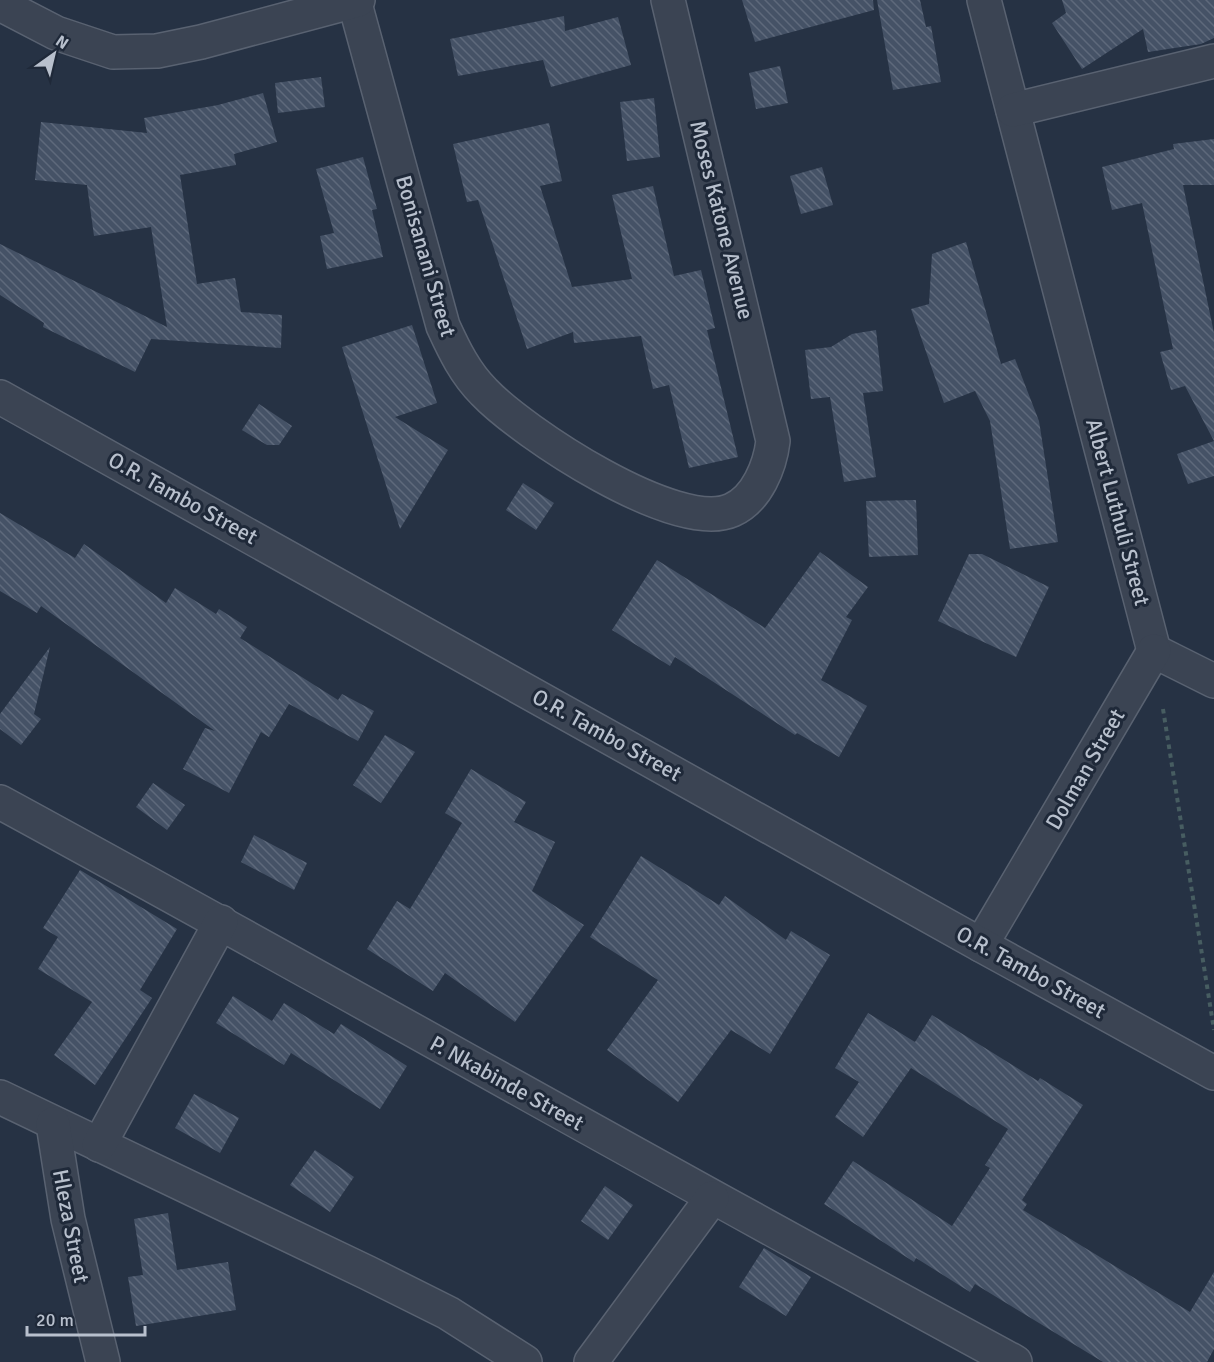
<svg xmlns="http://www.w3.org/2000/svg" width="1214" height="1362" viewBox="0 0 1214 1362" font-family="Signika,sans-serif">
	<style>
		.building { fill: url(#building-back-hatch) }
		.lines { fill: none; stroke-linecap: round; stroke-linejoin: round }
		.minor-casing { stroke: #596271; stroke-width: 36 }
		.tertiary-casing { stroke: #596271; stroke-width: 36 }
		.path { stroke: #475d61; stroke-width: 4; stroke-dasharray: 4.5 4.5; stroke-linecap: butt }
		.minor { stroke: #3b4453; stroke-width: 33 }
		.tertiary { stroke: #3b4453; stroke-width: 33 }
		.labels { text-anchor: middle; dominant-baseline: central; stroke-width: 6; stroke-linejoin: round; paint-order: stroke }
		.street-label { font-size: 22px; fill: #b8c0cd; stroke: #1f2939 }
	</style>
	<defs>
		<pattern id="building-back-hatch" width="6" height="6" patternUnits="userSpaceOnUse" patternTransform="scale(1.5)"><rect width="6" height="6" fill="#455266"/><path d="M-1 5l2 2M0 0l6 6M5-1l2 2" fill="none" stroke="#5e697b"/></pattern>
	</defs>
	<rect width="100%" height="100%" fill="#263244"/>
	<!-- building -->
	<g class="building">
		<path d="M742,0H873L874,10L755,42Z"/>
		<path d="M877,0H920L926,27L931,26L941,82L893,90Z"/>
		<path d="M1062,0H1214V38L1201,44L1148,52L1143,29L1082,69L1052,23L1066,13Z"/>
		<path d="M564,16L565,31L618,17L631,65L551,87L543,60L458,76L450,39Z"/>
		<path d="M780,66L788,103L756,109L749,73Z"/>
		<path d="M321,77L325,107L278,113L275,83Z"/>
		<path d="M263,93L277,142L234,154L236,165L180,175L197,284L235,278L241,312L282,315L281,348L151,339L135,372L43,327L44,323L0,295V244L167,327L151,227L94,236L87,185L35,180L41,122L147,133L144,118L218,105Z"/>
		<path d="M654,98L660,157L627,161L620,102Z"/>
		<path d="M549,123L562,181L540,186L572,287L632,279L612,195L653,186L674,276L701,270L715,328L707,330L738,457L689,468L669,385L653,389L641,336L574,343L573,332L527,349L478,200L467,202L453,144Z"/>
		<path d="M1214,139V185H1183L1214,333V476L1188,484L1177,454L1214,441L1185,386L1171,390L1160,352L1173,349L1142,203L1112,210L1102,167L1174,149L1173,144Z"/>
		<path d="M363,157L377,209L372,210L383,257L327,269L320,236L334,233L316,169Z"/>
		<path d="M822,167L833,205L801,214L790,176Z"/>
		<path d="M966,242L1001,364L1015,359L1039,421L1058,542L1010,549L990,421L975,391L944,403L911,309L929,304L932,254Z"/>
		<path d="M412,325L437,403L395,417L448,450L400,529L342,347Z"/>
		<path d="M876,330L883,391L863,393L876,477L844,482L830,397L811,399L805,350L831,347L852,334Z"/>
		<path d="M259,404L292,426L279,445H267L242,430Z"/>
		<path d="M523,483L554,503L536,530L506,510Z"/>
		<path d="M916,500L918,555L869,557L866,501Z"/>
		<path d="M0,513L75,558L84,544L166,603L175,588L216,614L219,609L247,627L240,638L338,700L342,694L374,711L358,741L289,704L269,737L261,732L229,793L183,769L205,728L215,731L41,606L37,613L0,591Z"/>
		<path d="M820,552L868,587L846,617L852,620L821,680L867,706L839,757L797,733L795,735L675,657L670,666L612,630L657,560L765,628Z"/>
		<path d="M969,554H982L1049,587L1016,657L938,621Z"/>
		<path d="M50,647L34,714L41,719L21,745L0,729V714Z"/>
		<path d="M385,735L415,752L381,803L353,785Z"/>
		<path d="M471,769L526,802L514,822L555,842L532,891L584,925L515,1022L445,973L433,991L367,949L397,901L410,909L462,823L445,813Z"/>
		<path d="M153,783L185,805L167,830L136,807Z"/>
		<path d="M254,835L307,863L294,890L241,862Z"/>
		<path d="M641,856L719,905L725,896L786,940L791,931L830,955L770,1054L731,1030L678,1102L607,1050L658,980L590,937Z"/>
		<path d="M80,870L177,929L140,990L152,998L95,1085L54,1055L92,1002L38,969L58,937L43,928Z"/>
		<path d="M233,996L272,1021L284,1003L334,1034L341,1024L407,1066L380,1109L291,1053L284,1065L216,1023Z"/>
		<path d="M868,1013L915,1042L932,1015L1038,1081L1040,1078L1083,1105L1022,1200L1027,1204L1023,1210L1190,1312L1214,1272V1349L1207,1362H1103L975,1284L970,1292L916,1258L914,1262L824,1204L853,1161L952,1226L990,1168L985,1165L1008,1129L911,1068L863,1137L835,1117L859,1082L835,1068Z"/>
		<path d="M194,1094L239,1118L220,1153L175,1128Z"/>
		<path d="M315,1150L354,1177L330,1212L290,1185Z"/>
		<path d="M605,1186L633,1205L608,1240L581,1221Z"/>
		<path d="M168,1213L177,1270L228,1262L236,1310L136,1326L128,1277L143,1275L134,1219Z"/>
		<path d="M764,1248L811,1277L786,1316L739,1287Z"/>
	</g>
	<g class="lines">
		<!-- minor casing -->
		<g class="minor-casing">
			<g id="minor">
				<path d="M354,0L443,326C454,350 465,373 484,392C522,432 677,535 732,510C757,499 770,466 773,441L668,0"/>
				<path d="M984,0L1154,651"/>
				<path d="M0,4L56,33L113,52L157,51L201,42L358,0"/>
				<path d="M1013,110L1214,61"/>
				<path d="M1154,651L1214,681"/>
				<path d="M0,802C340,987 675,1179 1015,1362"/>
				<path d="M981,945L1154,651"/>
				<path d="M0,1097L368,1273L448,1313L525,1362"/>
				<path d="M53,1124L68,1219L103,1362"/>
				<path d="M99,1145L221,922"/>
				<path d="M591,1362L712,1198"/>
			</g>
		</g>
		<!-- tertiary casing -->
		<g class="tertiary-casing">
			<path id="tertiary" d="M0,397L981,945L1214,1073"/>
		</g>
		<!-- path -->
		<path class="path" d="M1163,709L1214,1030"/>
		<!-- minor -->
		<use href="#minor" class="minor"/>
		<!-- tertiary -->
		<use href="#tertiary" class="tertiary"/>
	</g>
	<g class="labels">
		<!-- street labels -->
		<g class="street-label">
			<text transform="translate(722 220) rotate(76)">Moses Katone Avenue</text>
			<text transform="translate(426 256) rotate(74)">Bonisanani Street</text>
			<text transform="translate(183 498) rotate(29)">O.R. Tambo Street</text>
			<text transform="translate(1118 512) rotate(75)">Albert Luthuli Street</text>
			<text transform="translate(607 735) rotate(29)">O.R. Tambo Street</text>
			<text transform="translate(1085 769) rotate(-60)">Dolman Street</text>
			<text transform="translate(1031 972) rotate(29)">O.R. Tambo Street</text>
			<text transform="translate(507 1083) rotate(29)">P. Nkabinde Street</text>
			<text transform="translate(71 1226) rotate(79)">Hleza Street</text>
		</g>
	</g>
	<!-- north arrow -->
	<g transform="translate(54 54) rotate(34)" stroke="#1f2939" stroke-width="4.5" paint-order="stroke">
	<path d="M0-4.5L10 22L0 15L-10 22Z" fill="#b8c0cd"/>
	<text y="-9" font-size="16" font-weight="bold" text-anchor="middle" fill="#b8c0cd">N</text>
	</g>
	<!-- scale -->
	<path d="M27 1326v9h118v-9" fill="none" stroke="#b8c0cd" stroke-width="3"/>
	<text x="36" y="1326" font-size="18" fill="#b8c0cd" stroke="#1f2939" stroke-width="4.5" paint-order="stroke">20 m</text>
</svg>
